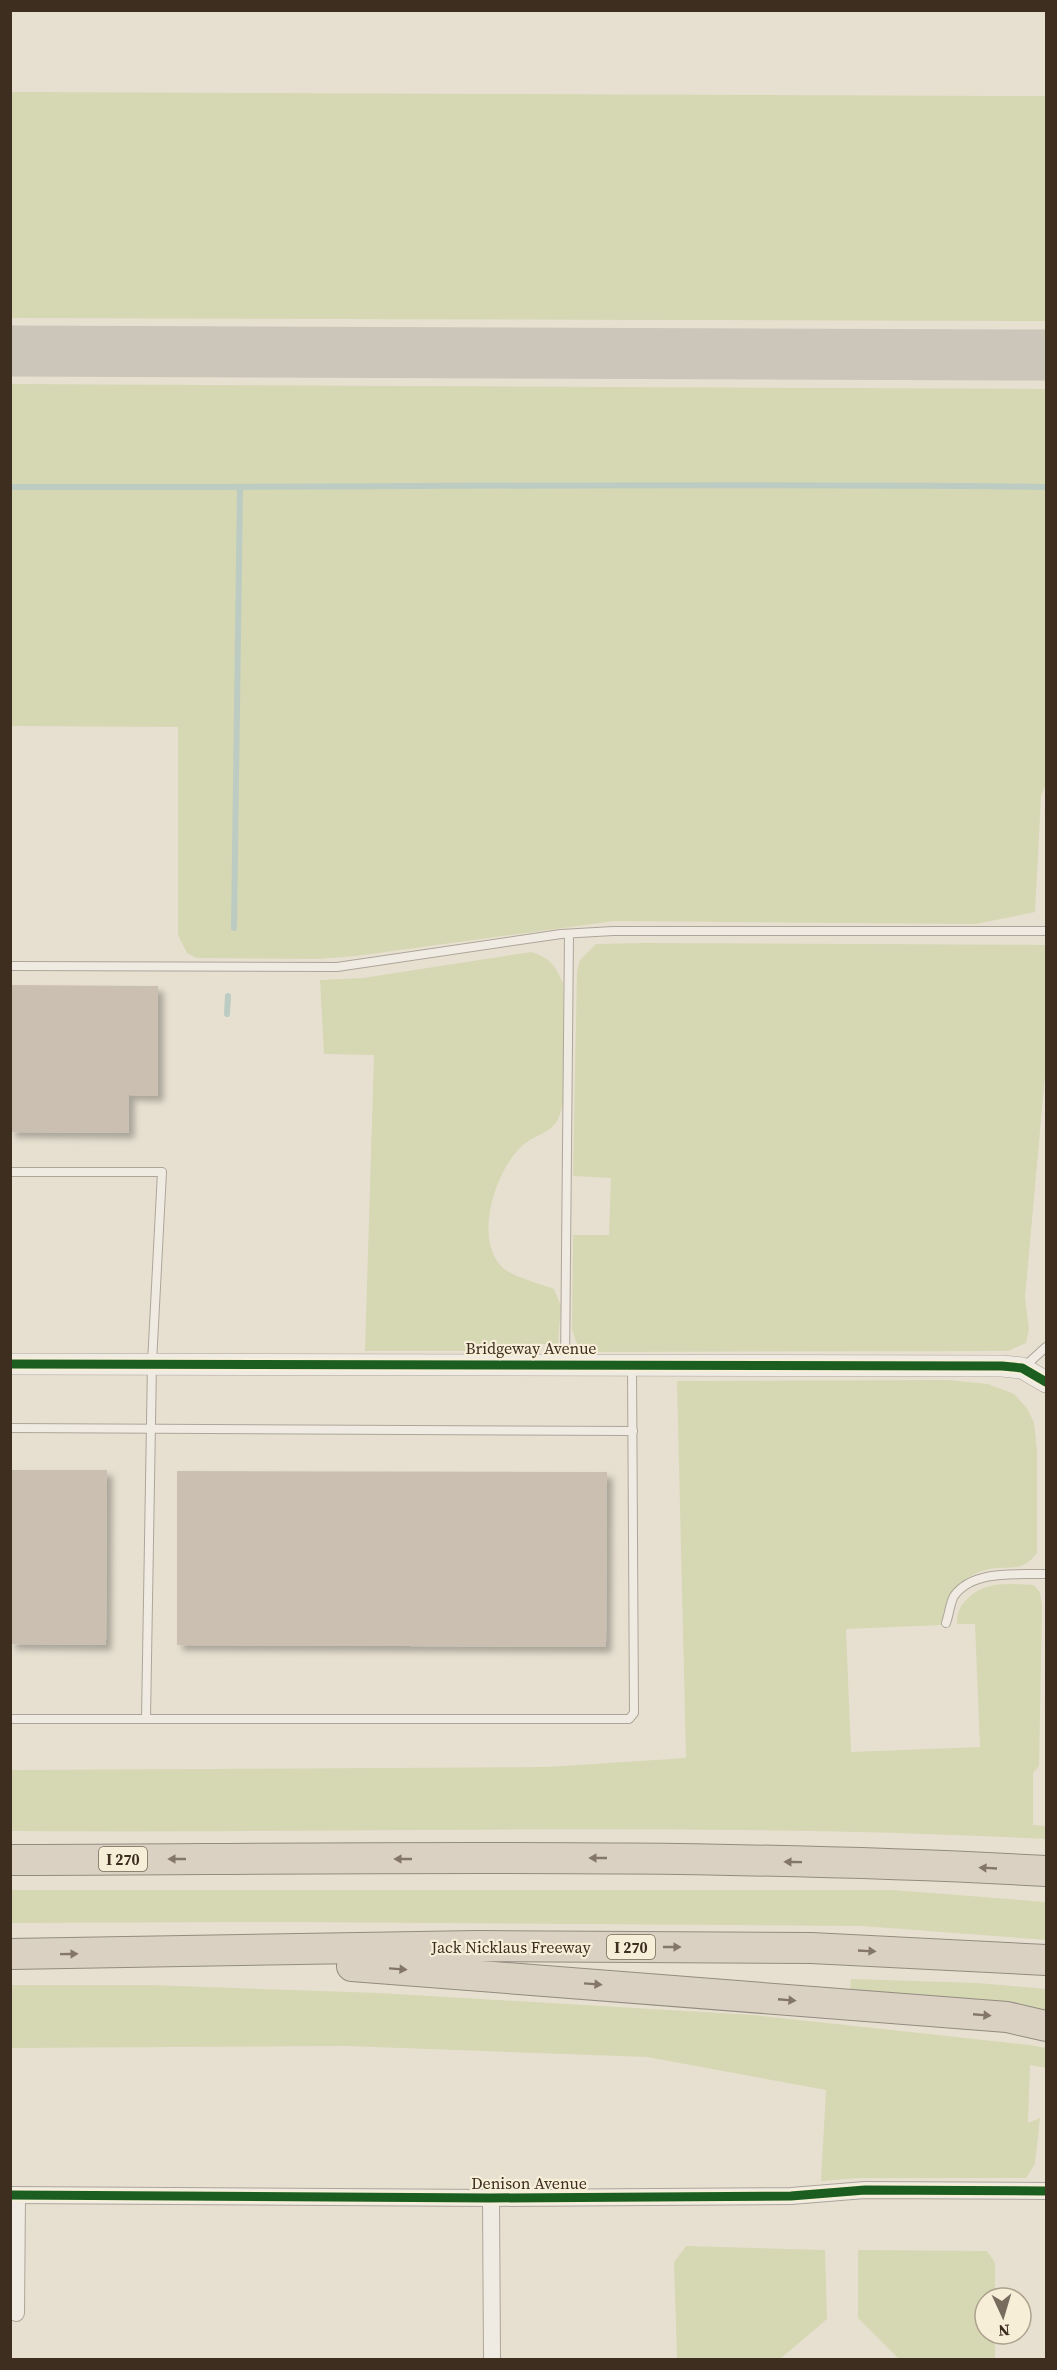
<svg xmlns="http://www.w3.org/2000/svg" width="1057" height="2370" viewBox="0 0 1057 2370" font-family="'Source Serif 4',serif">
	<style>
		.green { fill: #d6d7b3 }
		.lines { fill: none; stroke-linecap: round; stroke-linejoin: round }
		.stream { stroke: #bcccc2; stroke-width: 6 }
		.taxiway { stroke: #cbc5ba; stroke-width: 51 }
		.building { fill: #cbbfb2; filter: url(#shadow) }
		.service-casing { stroke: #ada599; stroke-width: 10 }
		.minor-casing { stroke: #ada599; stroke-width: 18 }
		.tertiary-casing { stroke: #ada599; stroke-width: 22 }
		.motorway-casing { stroke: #928b80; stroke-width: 32 }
		.service { stroke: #efebe3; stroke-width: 8 }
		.minor { stroke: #efebe3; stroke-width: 16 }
		.tertiary { stroke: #efebe3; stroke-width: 21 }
		.motorway { stroke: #dad1c2; stroke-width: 30 }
		.cycleway-casing { stroke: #f7eed8; stroke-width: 13 }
		.cycleway { stroke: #1b5e20; stroke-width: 9 }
		.oneway { fill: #847769 }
		.labels { text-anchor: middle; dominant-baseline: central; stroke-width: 4.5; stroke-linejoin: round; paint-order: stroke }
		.shield { fill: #f7eed8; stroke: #756857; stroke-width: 1.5 }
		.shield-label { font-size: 15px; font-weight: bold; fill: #3d2e20 }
		.street-label { font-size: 16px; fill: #3d2e20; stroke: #f7eed8 }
	</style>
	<defs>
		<filter id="shadow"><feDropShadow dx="5.5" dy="5.5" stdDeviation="3" flood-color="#0004"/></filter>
	</defs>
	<rect width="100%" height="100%" fill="#e7e0d1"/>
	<!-- green -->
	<g class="green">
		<path d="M11,92L1046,96V321L11,318Z"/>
		<path d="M11,384L1046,389V784L1041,796L1035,912L976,924L614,921L356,956L318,959L196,958L187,953L178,935V727L11,726Z"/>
		<path d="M644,943L1046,945V1064L1025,1298L1029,1329L1026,1343L1008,1351L580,1352L572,1330L573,1235H609L611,1178L573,1176L577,971L580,960L596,944Z"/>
		<path d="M531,952C549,957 556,966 563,983V1102C557,1137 542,1128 521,1147C495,1171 473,1240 503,1268C513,1277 541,1284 554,1289L561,1306L558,1344H530L526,1351H365L374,1055L324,1054L320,980L363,978Z"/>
		<path d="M948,1380L988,1384L1014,1394L1027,1408L1034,1423L1037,1450V1553C1020,1575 1009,1564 986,1570C960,1576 944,1599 942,1625L846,1629L851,1752L980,1747L975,1624H957C957,1613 959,1607 967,1599C986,1580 1010,1584 1034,1585L1040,1592L1042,1606L1039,1766L1033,1773V1825L1046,1826V1839C701,1821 356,1834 11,1831V1770L547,1767L686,1758L677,1381Z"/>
		<path d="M10,1890H893L1046,1902V1940L862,1926L284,1922L11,1923Z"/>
		<path d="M851,1979L978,1983L1046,1989V2018L850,1992Z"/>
		<path d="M11,1985H150L379,1993L753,2015L1030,2045L1046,2048V2068L1030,2065L1028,2123L1040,2118L1035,2164L1026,2178H859L821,2181L826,2090L647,2057L347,2046L11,2048Z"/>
		<path d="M686,2246L825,2250L827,2319L780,2359H677L674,2262Z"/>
		<path d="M858,2250L987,2251L995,2263V2298H985V2334H995V2359H899L858,2318Z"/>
	</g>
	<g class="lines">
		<!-- stream -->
		<g class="stream">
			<path d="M10,487C356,488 701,482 1046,487"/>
			<path d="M234,928L240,487"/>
			<path d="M227,1014L228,996"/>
		</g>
		<!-- taxiway -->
		<path class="taxiway" d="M10,351L1046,355"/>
	</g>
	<!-- building -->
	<g class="building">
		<path d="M10,985L158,986V1096L129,1095V1133L10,1132Z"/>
		<path d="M10,1470H107L106,1645L10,1644Z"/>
		<path d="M177,1471L607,1472L606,1647L177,1645Z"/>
	</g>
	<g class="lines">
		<!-- service casing -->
		<g class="service-casing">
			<g id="service">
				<path d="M10,966L337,967L561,934L613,931H1046"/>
				<path d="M10,1172H162L152,1363L146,1719"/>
				<path d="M565,1364L569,934"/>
				<path d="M1023,1368L1046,1347"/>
				<path d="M10,1428L633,1431"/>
				<path d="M946,1623C949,1615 950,1603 954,1596C973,1569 1018,1575 1046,1574"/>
				<path d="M10,1719H629L634,1713L632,1364"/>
			</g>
		</g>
		<!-- minor casing -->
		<g class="minor-casing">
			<g id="minor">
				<path d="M10,2195L491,2198L791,2196L865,2190L1046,2191"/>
				<path d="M491,2198L492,2360"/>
				<path d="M16,2313L17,2195"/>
			</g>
		</g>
		<!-- tertiary casing -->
		<g class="tertiary-casing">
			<path id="tertiary" d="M10,1364L1002,1366L1022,1368L1046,1382"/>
		</g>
		<!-- motorway casing -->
		<g class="motorway-casing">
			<g id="motorway">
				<path d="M10,1860C356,1859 702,1852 1046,1871"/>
				<path d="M10,1954L477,1946L811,1948L1046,1960"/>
				<path d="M352,1966L1007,2017L1046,2026"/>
			</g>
		</g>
		<!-- service -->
		<use href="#service" class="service"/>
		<!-- minor -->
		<use href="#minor" class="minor"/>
		<!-- tertiary -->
		<use href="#tertiary" class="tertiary"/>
		<!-- motorway -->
		<use href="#motorway" class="motorway"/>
		<!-- cycleway casing -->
		<g class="cycleway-casing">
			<g id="cycleway">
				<path d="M10,1364L1002,1366L1022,1368L1046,1382"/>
				<path d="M10,2195L491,2198L791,2196L865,2190L1046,2191"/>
			</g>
		</g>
		<!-- cycleway -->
		<use href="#cycleway" class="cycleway"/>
	</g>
	<!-- one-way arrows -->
	<defs><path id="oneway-solid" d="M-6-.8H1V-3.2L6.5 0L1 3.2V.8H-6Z" transform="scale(1.5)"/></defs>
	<g class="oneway">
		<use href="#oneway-solid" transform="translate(598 1858) rotate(180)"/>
		<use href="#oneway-solid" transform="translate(177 1859) rotate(180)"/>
		<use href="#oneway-solid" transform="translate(403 1859) rotate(180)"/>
		<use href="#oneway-solid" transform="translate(793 1862) rotate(-179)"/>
		<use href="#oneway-solid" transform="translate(988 1868) rotate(-177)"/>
		<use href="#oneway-solid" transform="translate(672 1947)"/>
		<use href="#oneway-solid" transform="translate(867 1951) rotate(3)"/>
		<use href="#oneway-solid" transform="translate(69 1954) rotate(-1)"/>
		<use href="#oneway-solid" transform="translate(398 1969) rotate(4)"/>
		<use href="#oneway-solid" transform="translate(593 1984) rotate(4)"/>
		<use href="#oneway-solid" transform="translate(787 2000) rotate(5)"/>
		<use href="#oneway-solid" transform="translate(982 2015) rotate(5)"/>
	</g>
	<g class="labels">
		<!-- shield labels -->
		<g class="shield">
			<rect x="99" y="1847" width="48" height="24" rx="4.5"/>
			<rect x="607" y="1935" width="48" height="24" rx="4.5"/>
		</g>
		<g class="shield-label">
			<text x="123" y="1859">I 270</text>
			<text x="631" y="1947">I 270</text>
		</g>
		<!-- street labels -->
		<g class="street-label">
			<text x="531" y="1348">Bridgeway Avenue</text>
			<text x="511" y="1947">Jack Nicklaus Freeway</text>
			<text x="529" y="2183">Denison Avenue</text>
		</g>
	</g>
	<!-- border -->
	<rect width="1057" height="2370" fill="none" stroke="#3d2e20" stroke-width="24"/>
	<!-- north arrow -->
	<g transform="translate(1003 2316) rotate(176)"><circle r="28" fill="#f7eed8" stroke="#ada18e" stroke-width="1.5"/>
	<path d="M0-4.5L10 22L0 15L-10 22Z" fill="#786c5e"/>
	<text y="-9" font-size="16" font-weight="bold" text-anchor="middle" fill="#3d2e20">N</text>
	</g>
</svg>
